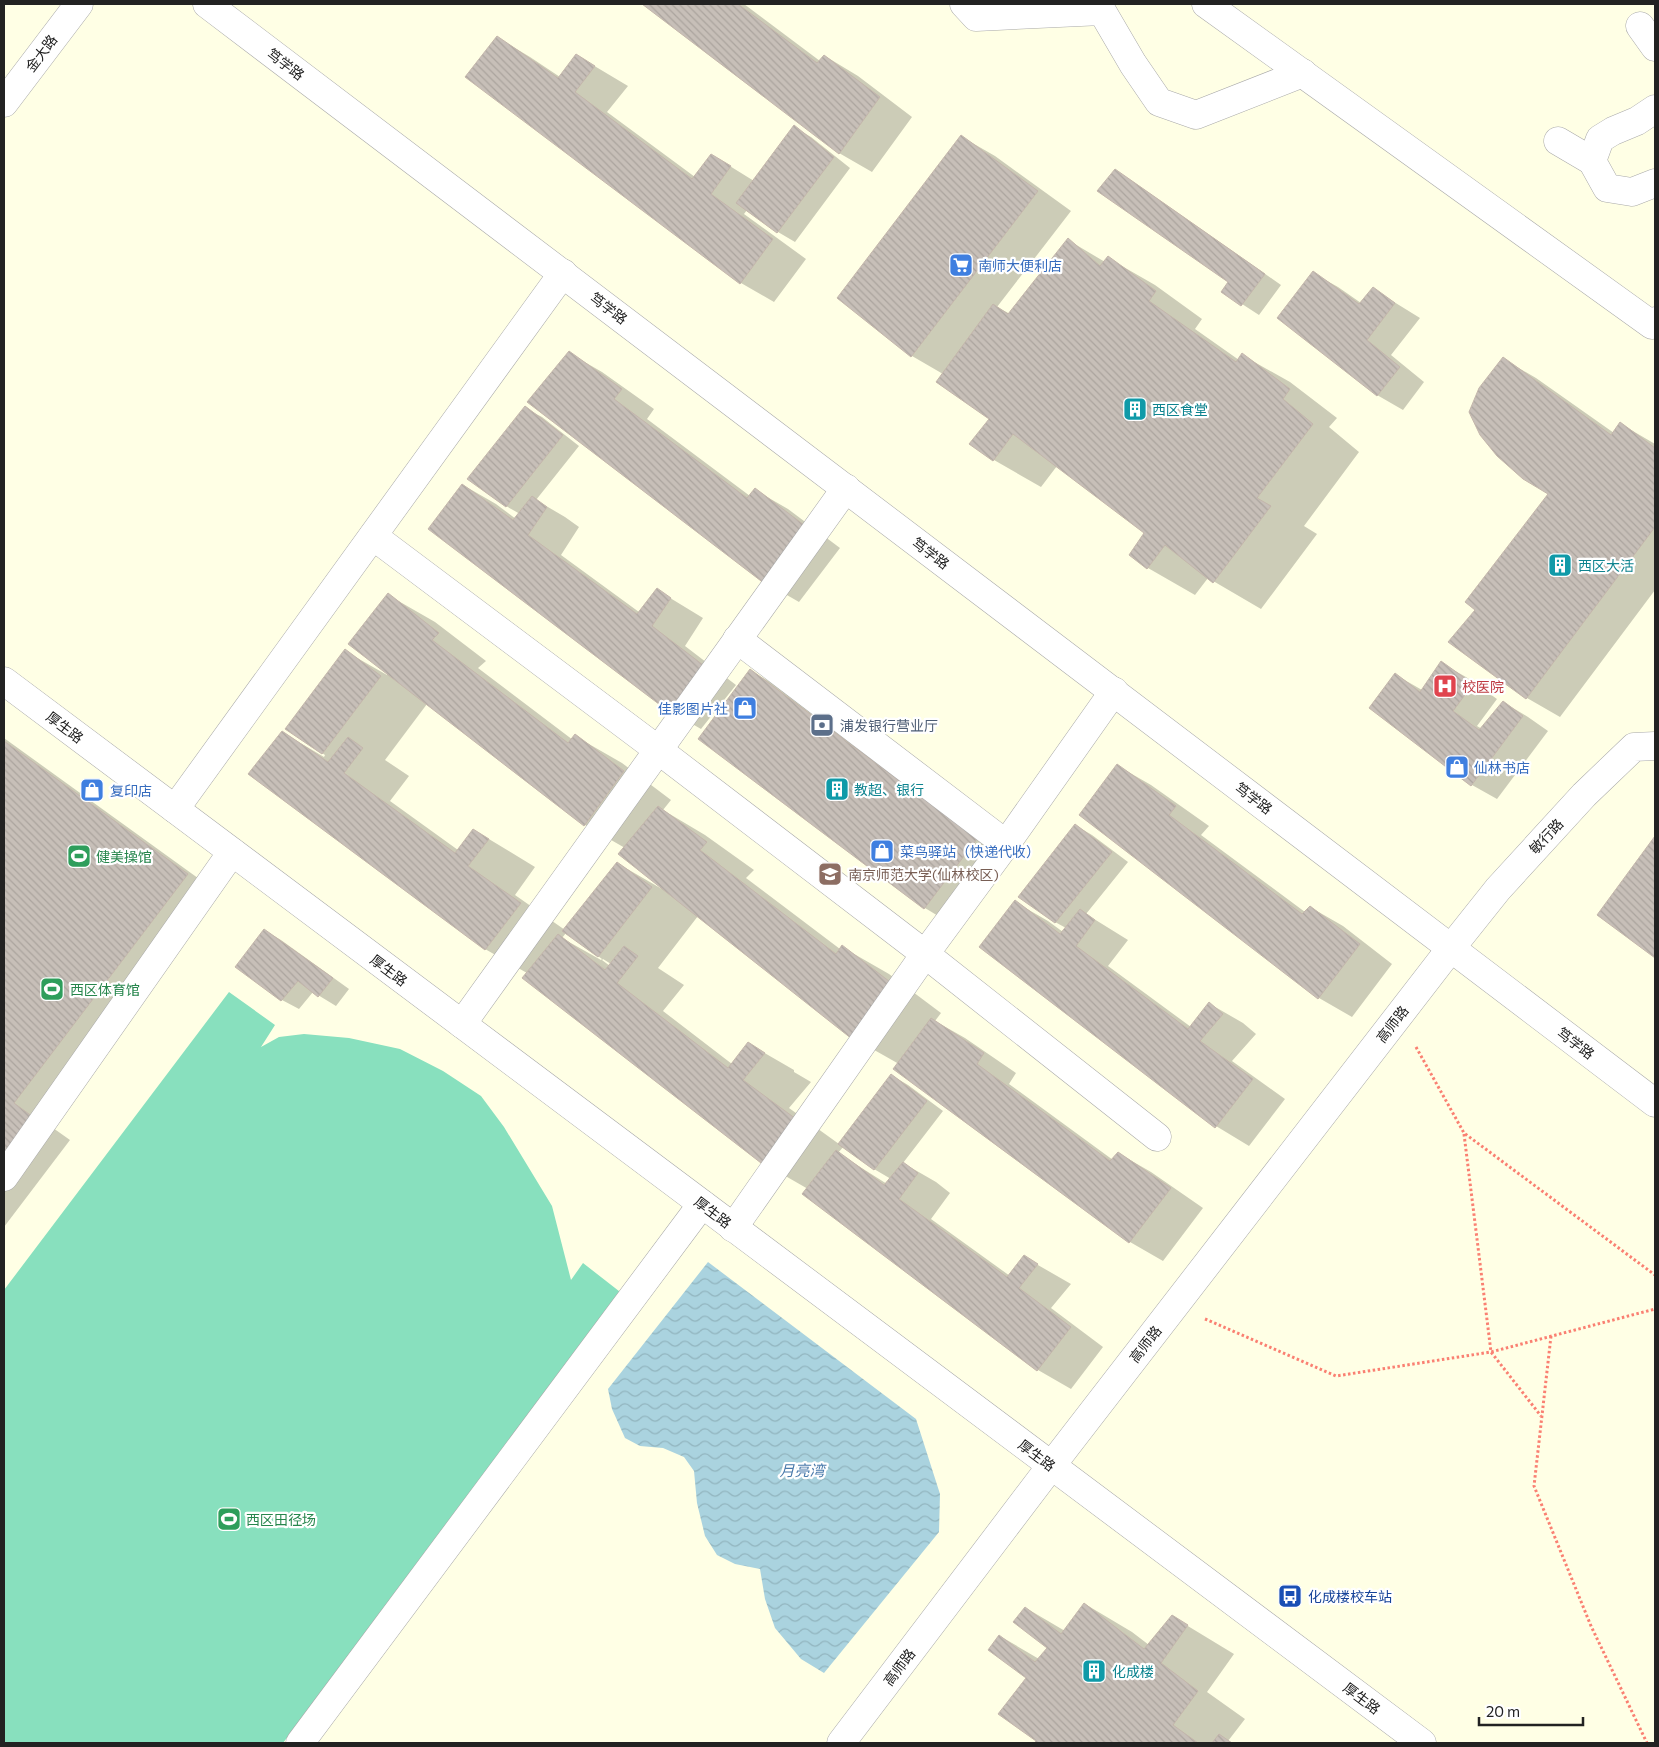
<svg xmlns="http://www.w3.org/2000/svg" width="1659" height="1747" viewBox="0 0 1659 1747" font-family="Commissioner,'Noto Sans SC',sans-serif">
	<style>
		.education { fill: #ffffe5 }
		.pitch { fill: #88e0be }
		.water { fill: url(#water-waves) }
		.shadow { fill: #0003; fill-rule: evenodd }
		.building { fill: url(#building-back-hatch); stroke: #c4b6ab }
		.lines { fill: none; stroke-linecap: round; stroke-linejoin: round }
		.street-casing { stroke: #a9a9a9; stroke-width: 29 }
		.path { stroke: #fa8072; stroke-width: 3; stroke-dasharray: 2.5 2.5; stroke-linecap: butt }
		.street { stroke: #fff; stroke-width: 28 }
		.labels { text-anchor: middle; dominant-baseline: central; stroke-width: 4.5; stroke-linejoin: round; paint-order: stroke }
		.street-label { font-size: 14px; fill: #222; stroke: #fff }
		.shop-label { font-size: 14px; fill: #366cbe; stroke: #fff; text-anchor: start }
		.culture-label { font-size: 14px; fill: #0d838f; stroke: #fff; text-anchor: start }
		.health-label { font-size: 14px; fill: #be3a42; stroke: #fff; text-anchor: start }
		.service-label { font-size: 14px; fill: #4e5e75; stroke: #fff; text-anchor: start }
		.leisure-label { font-size: 14px; fill: #27864d; stroke: #fff; text-anchor: start }
		.education-label { font-size: 14px; fill: #785e54; stroke: #fff; text-anchor: start }
		.transit-label { font-size: 14px; fill: #164399; stroke: #fff; text-anchor: start }
		.water-label { font-size: 15px; font-style: italic; fill: #4a7aab; stroke: #fff }
	</style>
	<defs>
		<pattern id="water-waves" width="16" height="10" patternUnits="userSpaceOnUse" patternTransform="scale(1.25)"><rect width="16" height="10" fill="#aad3df"/><path d="M0 5q4-4 8 0t8 0" fill="none" stroke="#92b5bf"/></pattern>
		<pattern id="building-back-hatch" width="6" height="6" patternUnits="userSpaceOnUse" patternTransform="scale(1.25)"><rect width="6" height="6" fill="#c7bfb8"/><path d="M-1 5l2 2M0 0l6 6M5-1l2 2" fill="none" stroke="#aba49e"/></pattern>
	</defs>
	<rect width="100%" height="100%" fill="#f2efe9"/>
	<!-- education -->
	<rect class="education" x="4" y="4" width="1651" height="1739"/>
	<!-- pitch -->
	<path class="pitch" d="M229,992L275,1025L261,1047L279,1037L304,1034L349,1038L400,1049L443,1071L481,1096L504,1127L552,1206L571,1280L583,1263L624,1295L283,1743H4V1290Z"/>
	<!-- water -->
	<path class="water" d="M708,1262L916,1419L940,1494L939,1532L824,1673L801,1659L775,1628L765,1599L760,1569L735,1564L717,1555L705,1536L697,1503L694,1471L684,1457L663,1448L640,1446L625,1438L612,1409L608,1389Z"/>
	<!-- shadow -->
	<g class="shadow">
		<path d="M644,4H744L820,61L825,56L858,76L912,117L872,172L839,153Z"/>
		<path d="M497,37L530,57L560,77L576,55L628,86L607,112L695,177L712,155L754,181L794,127L811,137L850,168L795,242L778,232L747,210L744,214L806,259L774,302L741,283Z"/>
		<path d="M962,137L995,156L1071,211L997,307L1010,314L1068,240L1105,262L1108,258L1155,285L1202,319L1195,329L1239,360L1242,355L1290,382L1337,418L1329,427L1359,452L1304,526L1317,534L1261,609L1208,578L1195,595L1148,568L1131,555L1146,533L1057,466L1041,487L994,460L991,418L943,374L912,356Z"/>
		<path d="M1115,171L1132,181L1281,285L1259,315L1222,291L1230,282Z"/>
		<path d="M1313,273L1338,287L1361,303L1373,289L1420,318L1391,355L1424,382L1403,410L1377,395Z"/>
		<path d="M569,353L602,372L654,409L647,419L750,496L755,490L788,509L840,548L799,602L766,583Z"/>
		<path d="M1503,359L1536,378L1614,433L1621,424L1655,444V590L1560,717L1527,698L1476,609L1550,494Z"/>
		<path d="M525,408L542,417L579,446L536,500L565,517L579,527L561,555L639,612L657,590L703,618L685,646L736,685L701,729L668,710L463,485L496,504L516,519L520,514L506,506Z"/>
		<path d="M388,595L435,622L486,661L478,668L573,740L575,736L622,763L671,800L663,810L705,835L754,870L746,878L840,949L842,947L889,974L941,1013L935,1021L965,1038L1016,1073L1009,1084L1113,1160L1118,1153L1151,1172L1203,1208L1163,1261L1130,1242L895,1069L899,1064L853,1038L698,916L658,968L684,985L663,1011L732,1064L749,1044L794,1070V1072L811,1082L789,1108L839,1144L891,1075L908,1085L943,1111L903,1163L936,1182L950,1193L931,1219L1010,1276L1024,1257L1071,1284L1051,1308L1103,1347L1071,1389L1038,1370L808,1189L761,1162L527,973L485,949L282,732L324,757L325,755L287,729L345,651L387,675ZM427,704L585,825L625,848L663,888L662,889L617,863L565,930L515,895L535,867L474,830L458,850L390,801L409,776L385,760ZM566,933L602,959L601,960L562,938ZM603,959L611,964L610,966L602,960ZM844,1146L874,1169L891,1179L887,1184L838,1153Z"/>
		<path d="M1441,663L1466,677L1497,699L1477,726L1482,729L1503,702L1528,717L1548,731L1497,799L1472,785L1371,707L1396,675L1422,690Z"/>
		<path d="M751,671L784,690L1009,859L958,928L925,908L700,739Z"/>
		<path d="M4,738L220,894L46,1123L70,1140L4,1227Z"/>
		<path d="M1118,766L1151,785L1209,826L1201,835L1305,912L1310,907L1343,926L1392,964L1352,1017L1319,998L1081,815Z"/>
		<path d="M1075,825L1092,835L1128,862L1086,914L1128,940L1108,966L1191,1027L1210,1004L1243,1023L1256,1034L1232,1061L1285,1099L1249,1146L1216,1126L981,947L1015,902L1048,921L1063,932L1066,928L1055,922Z"/>
		<path d="M1655,838V956L1599,915Z"/>
		<path d="M264,930L281,940L349,989L336,1006L313,992L299,1009L282,1000Z"/>
		<path d="M1085,1604L1132,1632L1149,1645L1173,1617L1234,1654L1207,1692L1245,1719L1228,1741L1233,1743H1036L1038,1741L1028,1678L1000,1636L1039,1659L1049,1647L1026,1608L1065,1631Z"/>
	</g>
	<!-- building -->
	<g class="building">
		<path d="M642,4H738L817,63L824,55L880,97L839,154Z"/>
		<path d="M497,36L558,78L576,54L595,66L575,92L692,179L711,154L731,166L711,194L773,239L740,284L465,77Z"/>
		<path d="M794,125L834,157L777,233L736,203Z"/>
		<path d="M961,135L1038,191L911,357L837,298Z"/>
		<path d="M1115,169L1265,274L1241,306L1221,292L1228,282L1097,191Z"/>
		<path d="M1068,238L1100,266L1108,256L1156,291L1149,301L1236,362L1242,353L1290,389L1283,399L1313,424L1257,498L1271,506L1213,583L1165,545L1147,569L1129,555L1144,533L1013,434L993,461L969,444L989,419L936,382L993,304L1008,314Z"/>
		<path d="M1313,271L1359,304L1373,287L1395,303L1367,340L1400,367L1377,396L1277,318Z"/>
		<path d="M569,351L622,389L614,399L747,498L755,488L808,528L765,584L527,402Z"/>
		<path d="M1503,357L1611,435L1620,422L1655,448V527L1526,699L1448,642L1475,610L1465,602L1548,494L1523,479L1497,456L1480,435L1469,412L1479,388Z"/>
		<path d="M525,406L563,435L506,507L467,479Z"/>
		<path d="M462,484L513,520L532,496L547,507L528,535L637,614L657,588L671,598L652,626L703,665L668,711L428,529Z"/>
		<path d="M388,593L439,633L432,640L568,743L575,734L624,771L584,826L348,644Z"/>
		<path d="M345,649L381,676L322,754L285,729Z"/>
		<path d="M1441,661L1473,684L1453,711L1479,730L1503,701L1523,716L1471,786L1369,708L1395,673L1420,692Z"/>
		<path d="M750,669L977,839L924,909L698,739Z"/>
		<path d="M282,731L328,762L348,737L363,748L344,773L455,853L473,829L489,839L468,866L521,903L485,950L248,774Z"/>
		<path d="M4,741L188,874L14,1103L37,1120L4,1164Z"/>
		<path d="M1117,764L1176,806L1169,815L1302,914L1310,906L1360,944L1318,999L1079,815Z"/>
		<path d="M658,806L707,842L700,850L836,954L842,945L894,985L852,1039L618,854Z"/>
		<path d="M1075,824L1112,852L1055,923L1018,897Z"/>
		<path d="M1655,836V958L1597,915Z"/>
		<path d="M617,862L652,887L598,957L562,931Z"/>
		<path d="M1015,900L1060,934L1080,909L1095,920L1076,946L1188,1029L1209,1002L1223,1014L1200,1041L1253,1079L1215,1128L979,947Z"/>
		<path d="M264,929L333,978L318,997L298,981L281,1001L235,967Z"/>
		<path d="M558,934L605,970L624,946L638,956L617,983L728,1068L748,1042L765,1053L743,1080L796,1119L761,1163L522,978Z"/>
		<path d="M931,1018L984,1053L977,1064L1110,1161L1118,1152L1171,1188L1129,1243L893,1069Z"/>
		<path d="M891,1074L927,1101L874,1170L838,1144Z"/>
		<path d="M836,1150L884,1185L903,1162L918,1173L899,1199L1007,1277L1024,1255L1038,1264L1019,1288L1071,1327L1037,1371L802,1194Z"/>
		<path d="M1084,1603L1144,1649L1172,1615L1188,1625L1161,1663L1198,1691L1173,1725L1198,1743H1034L1036,1741L998,1714L1026,1678L988,1650L999,1635L1035,1662L1047,1648L1013,1622L1025,1607L1061,1634Z"/>
		<path d="M1219,1734L1232,1743H1212Z"/>
	</g>
	<g class="lines">
		<!-- street casing -->
		<g class="street-casing">
			<g id="street">
				<path d="M207,4L1655,1103"/>
				<path d="M964,4L976,17L1102,11L1133,64L1159,102L1196,115L1303,73"/>
				<path d="M1206,4L1652,325L1655,321"/>
				<path d="M1640,26L1655,47"/>
				<path d="M4,103L79,4"/>
				<path d="M1655,109L1637,121L1613,131L1600,139L1592,161L1607,188L1632,192L1655,183"/>
				<path d="M1558,141L1592,161"/>
				<path d="M373,536L657,749L925,954L1157,1137"/>
				<path d="M737,639L1006,844"/>
				<path d="M4,681L1422,1743"/>
				<path d="M175,809L563,273"/>
				<path d="M462,1024L846,488"/>
				<path d="M4,1177L232,852"/>
				<path d="M733,1228L925,954L1006,844L1114,691"/>
				<path d="M300,1743L702,1204"/>
				<path d="M841,1743L1051,1466L1451,948L1498,889L1584,795L1634,747L1655,746"/>
			</g>
		</g>
		<!-- path -->
		<g class="path">
			<path d="M1416,1047L1464,1133L1655,1275"/>
			<path d="M1464,1134L1491,1352L1541,1416"/>
			<path d="M1205,1319L1336,1376L1491,1352L1655,1309"/>
			<path d="M1551,1336L1534,1486L1591,1626L1647,1743"/>
		</g>
		<!-- street -->
		<use href="#street" class="street"/>
	</g>
	<!-- icons -->
	<defs>
		<g id="supermarket-square" transform="scale(1.25)"><rect x="-9" y="-9" width="18" height="18" rx="4" fill="#3f7fe0" stroke="#fff"/><path d="M-6-5.5h2.5l.6 2H6L4.5 2H-2.5L-4.4-4H-6ZM-1.5 3.2a1.3 1.3 0 1 0 .1 0ZM3 3.2a1.3 1.3 0 1 0 .1 0Z" fill="#fff"/></g>
		<g id="building-square" transform="scale(1.25)"><rect x="-9" y="-9" width="18" height="18" rx="4" fill="#0f9aa8" stroke="#fff"/><path d="M-4-6H4V6H1V3H-1V6H-4ZM-2.5-4.3h1.7v1.8h-1.7ZM.8-4.3h1.7v1.8H.8ZM-2.5-1h1.7V.8h-1.7ZM.8-1h1.7V.8H.8Z" fill="#fff"/></g>
		<g id="hospital-square" transform="scale(1.25)"><rect x="-9" y="-9" width="18" height="18" rx="4" fill="#e0444e" stroke="#fff"/><path d="M-5-5h3v3.5h4V-5h3V5h-3V1.5h-4V5h-3Z" fill="#fff"/></g>
		<g id="shop-square" transform="scale(1.25)"><rect x="-9" y="-9" width="18" height="18" rx="4" fill="#3f7fe0" stroke="#fff"/><path d="M-5-2.5h2.3a2.7 3.5 0 0 1 5.4 0H5L5.5 6h-11ZM-1.5-2.5h3a1.5 2.3 0 0 0-3 0Z" fill="#fff"/></g>
		<g id="bank-square" transform="scale(1.25)"><rect x="-9" y="-9" width="18" height="18" rx="4" fill="#5c6f8a" stroke="#fff"/><path d="M-6-4H6V4H-6ZM0-2.3a2.3 2.3 0 1 0 0 4.6a2.3 2.3 0 1 0 0-4.6Z" fill="#fff"/></g>
		<g id="stadium-square" transform="scale(1.25)"><rect x="-9" y="-9" width="18" height="18" rx="4" fill="#2e9e5b" stroke="#fff"/><path d="M0-5a6.5 5 0 1 0 0 10a6.5 5 0 1 0 0-10ZM-3.5-1.8h7v3.6h-7Z" fill="#fff"/></g>
		<g id="university-square" transform="scale(1.25)"><rect x="-9" y="-9" width="18" height="18" rx="4" fill="#8d6e63" stroke="#fff"/><path d="M0-5L7-2L0 1L-7-2ZM-4 1L0 2.5L4 1V4Q0 6-4 4Z" fill="#fff"/></g>
		<g id="bus-square" transform="scale(1.25)"><rect x="-9" y="-9" width="18" height="18" rx="4" fill="#1a4fb4" stroke="#fff"/><path d="M-5-6H5V4H4V6H2V4H-2V6H-4V4H-5ZM-3.5-4V0h7V-4ZM-3.5 1.2v1.5H-2V1.2ZM2 1.2v1.5H3.5V1.2Z" fill="#fff"/></g>
	</defs>
	<g fill-rule="evenodd">
		<use href="#supermarket-square" x="961" y="265"/>
		<use href="#building-square" x="1135" y="409"/>
		<use href="#building-square" x="1560" y="565"/>
		<use href="#hospital-square" x="1445" y="686"/>
		<use href="#shop-square" x="745" y="708"/>
		<use href="#bank-square" x="822" y="725"/>
		<use href="#shop-square" x="1457" y="767"/>
		<use href="#building-square" x="837" y="789"/>
		<use href="#shop-square" x="92" y="790"/>
		<use href="#shop-square" x="882" y="851"/>
		<use href="#stadium-square" x="79" y="856"/>
		<use href="#university-square" x="830" y="874"/>
		<use href="#stadium-square" x="52" y="989"/>
		<use href="#stadium-square" x="229" y="1519"/>
		<use href="#bus-square" x="1290" y="1596"/>
		<use href="#building-square" x="1094" y="1671"/>
	</g>
	<g class="labels">
		<!-- street labels -->
		<g class="street-label">
			<text transform="translate(41 53) rotate(-53)">金大路</text>
			<text transform="translate(286 64) rotate(37)">笃学路</text>
			<text transform="translate(609 308) rotate(37)">笃学路</text>
			<text transform="translate(931 553) rotate(37)">笃学路</text>
			<text transform="translate(65 727) rotate(37)">厚生路</text>
			<text transform="translate(1254 798) rotate(37)">笃学路</text>
			<text transform="translate(1546 836) rotate(-47)">敏行路</text>
			<text transform="translate(389 970) rotate(37)">厚生路</text>
			<text transform="translate(1392 1024) rotate(-52)">高师路</text>
			<text transform="translate(1576 1043) rotate(37)">笃学路</text>
			<text transform="translate(713 1212) rotate(37)">厚生路</text>
			<text transform="translate(1145 1344) rotate(-52)">高师路</text>
			<text transform="translate(1037 1455) rotate(37)">厚生路</text>
			<text transform="translate(899 1667) rotate(-53)">高师路</text>
			<text transform="translate(1362 1698) rotate(37)">厚生路</text>
		</g>
		<!-- shop labels -->
		<g class="shop-label">
			<text x="978" y="265">南师大便利店</text>
			<text x="728" y="708" text-anchor="end">佳影图片社</text>
			<text x="1474" y="767">仙林书店</text>
			<text x="110" y="790">复印店</text>
			<text x="900" y="851">菜鸟驿站（快递代收）</text>
		</g>
		<!-- culture labels -->
		<g class="culture-label">
			<text x="1152" y="409">西区食堂</text>
			<text x="1578" y="565">西区大活</text>
			<text x="854" y="789">教超、银行</text>
			<text x="1112" y="1671">化成楼</text>
		</g>
		<!-- health labels -->
		<g class="health-label">
			<text x="1462" y="686">校医院</text>
		</g>
		<!-- service labels -->
		<g class="service-label">
			<text x="840" y="725">浦发银行营业厅</text>
		</g>
		<!-- leisure labels -->
		<g class="leisure-label">
			<text x="96" y="856">健美操馆</text>
			<text x="70" y="989">西区体育馆</text>
			<text x="246" y="1519">西区田径场</text>
		</g>
		<!-- education labels -->
		<g class="education-label">
			<text x="848" y="874">南京师范大学(仙林校区)</text>
		</g>
		<!-- transit labels -->
		<g class="transit-label">
			<text x="1308" y="1596">化成楼校车站</text>
		</g>
		<!-- water labels -->
		<g class="water-label">
			<text x="802" y="1470">月亮湾</text>
		</g>
	</g>
	<!-- border -->
	<rect width="1659" height="1747" fill="none" stroke="#222222" stroke-width="10"/>
	<!-- scale -->
	<path d="M1479 1717v8h104v-8" fill="none" stroke="#222222" stroke-width="2.5"/>
	<text x="1486" y="1717" font-size="15" fill="#222222" stroke="#ffffff" stroke-width="4" paint-order="stroke">20 m</text>
</svg>
